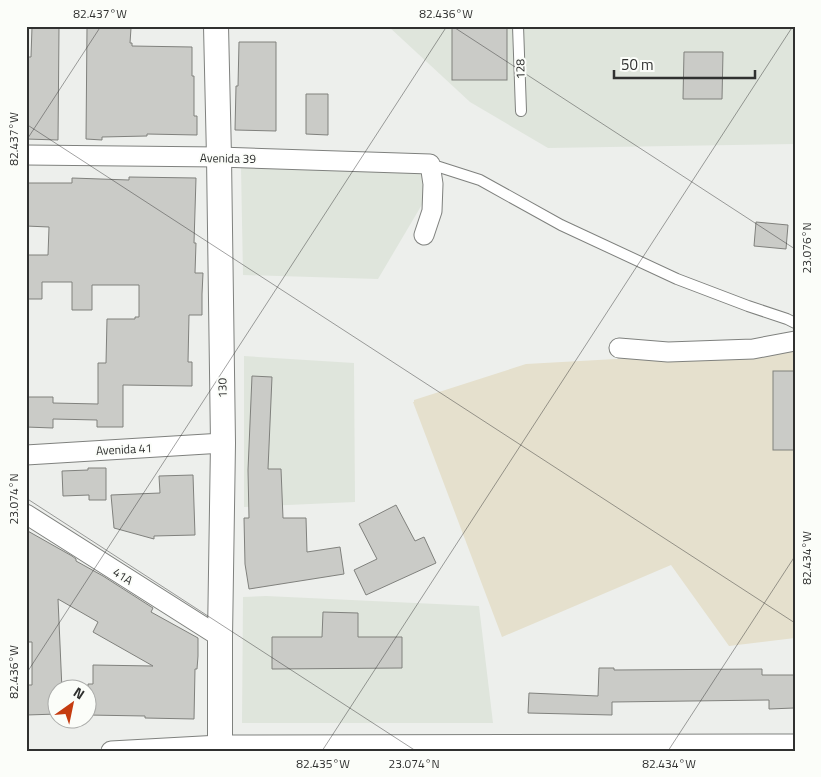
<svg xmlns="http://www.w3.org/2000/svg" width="821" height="777" viewBox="0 0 821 777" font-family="'Titillium Web',sans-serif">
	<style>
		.built { fill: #dfe5dc }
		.green { fill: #e5e0cd }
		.building { fill: #cacbc7; stroke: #80817d }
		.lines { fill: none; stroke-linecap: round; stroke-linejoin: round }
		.service-casing { stroke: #7f817e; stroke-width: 12 }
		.minor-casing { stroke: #7f817e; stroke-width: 21 }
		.tertiary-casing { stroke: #7f817e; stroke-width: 26 }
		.service { stroke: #fff; stroke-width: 10 }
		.minor { stroke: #fff; stroke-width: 19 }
		.tertiary { stroke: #fff; stroke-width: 24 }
		.ticks { fill: none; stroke: #303130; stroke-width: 1; stroke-opacity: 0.45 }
		.labels { text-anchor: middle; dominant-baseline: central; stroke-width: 4; stroke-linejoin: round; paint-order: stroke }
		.street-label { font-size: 12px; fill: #303130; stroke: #fbfdf9 }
		.neatline { fill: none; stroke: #303130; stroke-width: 2 }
		.ticks-label { font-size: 12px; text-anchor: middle; fill: #303130 }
	</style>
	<rect width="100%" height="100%" fill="#edefec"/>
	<!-- built -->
	<g class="built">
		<path d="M388,26H795V144L548,148L470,102Z"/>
		<path d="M241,167L440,174L378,279L243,275Z"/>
		<path d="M244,356L354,363L355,502L244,507Z"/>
		<path d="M266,596L479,606L493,723H242L243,597Z"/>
	</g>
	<!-- green -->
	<path class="green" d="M795,349V638L729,646L671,565L502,637L413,402H414V400L526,364Z"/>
	<!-- building -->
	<g class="building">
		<rect x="452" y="26" width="55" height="54"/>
		<path d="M32,27L59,28L58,140L26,139V57H31Z"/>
		<path d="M87,28H131L130,43H132V46L192,47V76H194V116H197V135L147,134V136L102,137V140L86,139Z"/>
		<path d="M239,42H276V131L235,130L236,86H238Z"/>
		<path d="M684,52H723L722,99H683Z"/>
		<path d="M306,94H328V135L306,134Z"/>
		<path d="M129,177L196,178L194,243H196L195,273H203L202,294V315H189L188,362H192V386L123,385V427H97V420L53,419V428L26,427V397H53V403L98,404V363H106L107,319H135V317H139V285H92V310H72V282H42V299H26V255H48L49,227L26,226V183H72V178L129,180Z"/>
		<path d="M756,222L788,225L786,249L754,246Z"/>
		<rect x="773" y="371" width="22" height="79"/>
		<path d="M252,376L272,377L268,469H281L283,518H306L307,552L340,547L344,574L249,589L245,564L244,518H249L248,470Z"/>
		<path d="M88,468H106V500H89V495L63,496L62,471L88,470Z"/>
		<path d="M193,475L195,535L154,536V539L114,528L111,495L160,493L159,476Z"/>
		<path d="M396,505L415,541L424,537L436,563L366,595L354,570L377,559L359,524Z"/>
		<path d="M26,530L72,556L76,559V561L103,576L153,608L151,612L198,638V656L197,669H195L194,719L145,718V716L88,715V684H93V665L153,666L93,632L98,622L58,599L62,690H58V714L26,715V685H32V642H26Z"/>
		<path d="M323,612L358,613V637H402V668L272,669V637H322Z"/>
		<path d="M599,668H614V670L762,669V675H794V708L769,709V700L612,702V715L528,713L529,693L598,696Z"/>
	</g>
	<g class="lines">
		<!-- service casing -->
		<g class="service-casing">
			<g id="service">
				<path d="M518,26L521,111"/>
				<path d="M430,164L480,180L561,225L677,279L748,306L787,319L795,323"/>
			</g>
		</g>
		<!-- minor casing -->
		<g class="minor-casing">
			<g id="minor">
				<path d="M26,155L219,157L430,164L433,184L432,211L424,235"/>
				<path d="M619,348L668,352L753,349L795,341"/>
				<path d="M26,455L223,443"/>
				<path d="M26,514L220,637"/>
				<path d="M111,751L220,745L795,744"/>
			</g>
		</g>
		<!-- tertiary casing -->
		<g class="tertiary-casing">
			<path id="tertiary" d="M216,26L219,157L223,443L220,637V751"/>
		</g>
		<!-- service -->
		<use href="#service" class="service"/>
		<!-- minor -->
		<use href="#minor" class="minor"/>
		<!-- tertiary -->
		<use href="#tertiary" class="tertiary"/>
	</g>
	<!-- ticks -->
	<path class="ticks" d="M452,26L795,249M26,124L795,623M26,141L101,26M26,498L416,751M26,674L447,26M322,751L793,26M668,751L795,556"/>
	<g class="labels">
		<!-- street labels -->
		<g class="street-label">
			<text transform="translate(520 69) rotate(-92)">128</text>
			<text transform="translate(228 158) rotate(1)">Avenida 39</text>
			<text transform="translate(222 388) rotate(-91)">130</text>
			<text transform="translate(124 449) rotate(-3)">Avenida 41</text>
			<text transform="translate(123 576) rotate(32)">41A</text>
		</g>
	</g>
	<!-- border -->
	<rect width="821" height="777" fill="none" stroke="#fbfdf9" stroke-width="55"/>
	<!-- north arrow -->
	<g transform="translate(72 704) rotate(33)"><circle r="24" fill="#fbfdf9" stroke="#aaaba9"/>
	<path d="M0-4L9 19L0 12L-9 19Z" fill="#c53c10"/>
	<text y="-8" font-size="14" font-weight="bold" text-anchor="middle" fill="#303130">N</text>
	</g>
	<!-- scale -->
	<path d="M614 70v8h141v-8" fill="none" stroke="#303130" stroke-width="2.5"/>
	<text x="621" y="70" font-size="15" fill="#303130" stroke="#fbfdf9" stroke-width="4" paint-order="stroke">50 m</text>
	<rect x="28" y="28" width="766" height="722" class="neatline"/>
	<g class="ticks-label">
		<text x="100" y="18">82.437°W</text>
		<text x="446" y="18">82.436°W</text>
		<text transform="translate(14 139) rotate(-90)" y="4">82.437°W</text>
		<text transform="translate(807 248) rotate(-90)" y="4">23.076°N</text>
		<text transform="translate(14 499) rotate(-90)" y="4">23.074°N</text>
		<text transform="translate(807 558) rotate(-90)" y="4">82.434°W</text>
		<text transform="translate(14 672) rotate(-90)" y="4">82.436°W</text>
		<text x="323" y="768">82.435°W</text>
		<text x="414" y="768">23.074°N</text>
		<text x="669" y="768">82.434°W</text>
	</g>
</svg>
